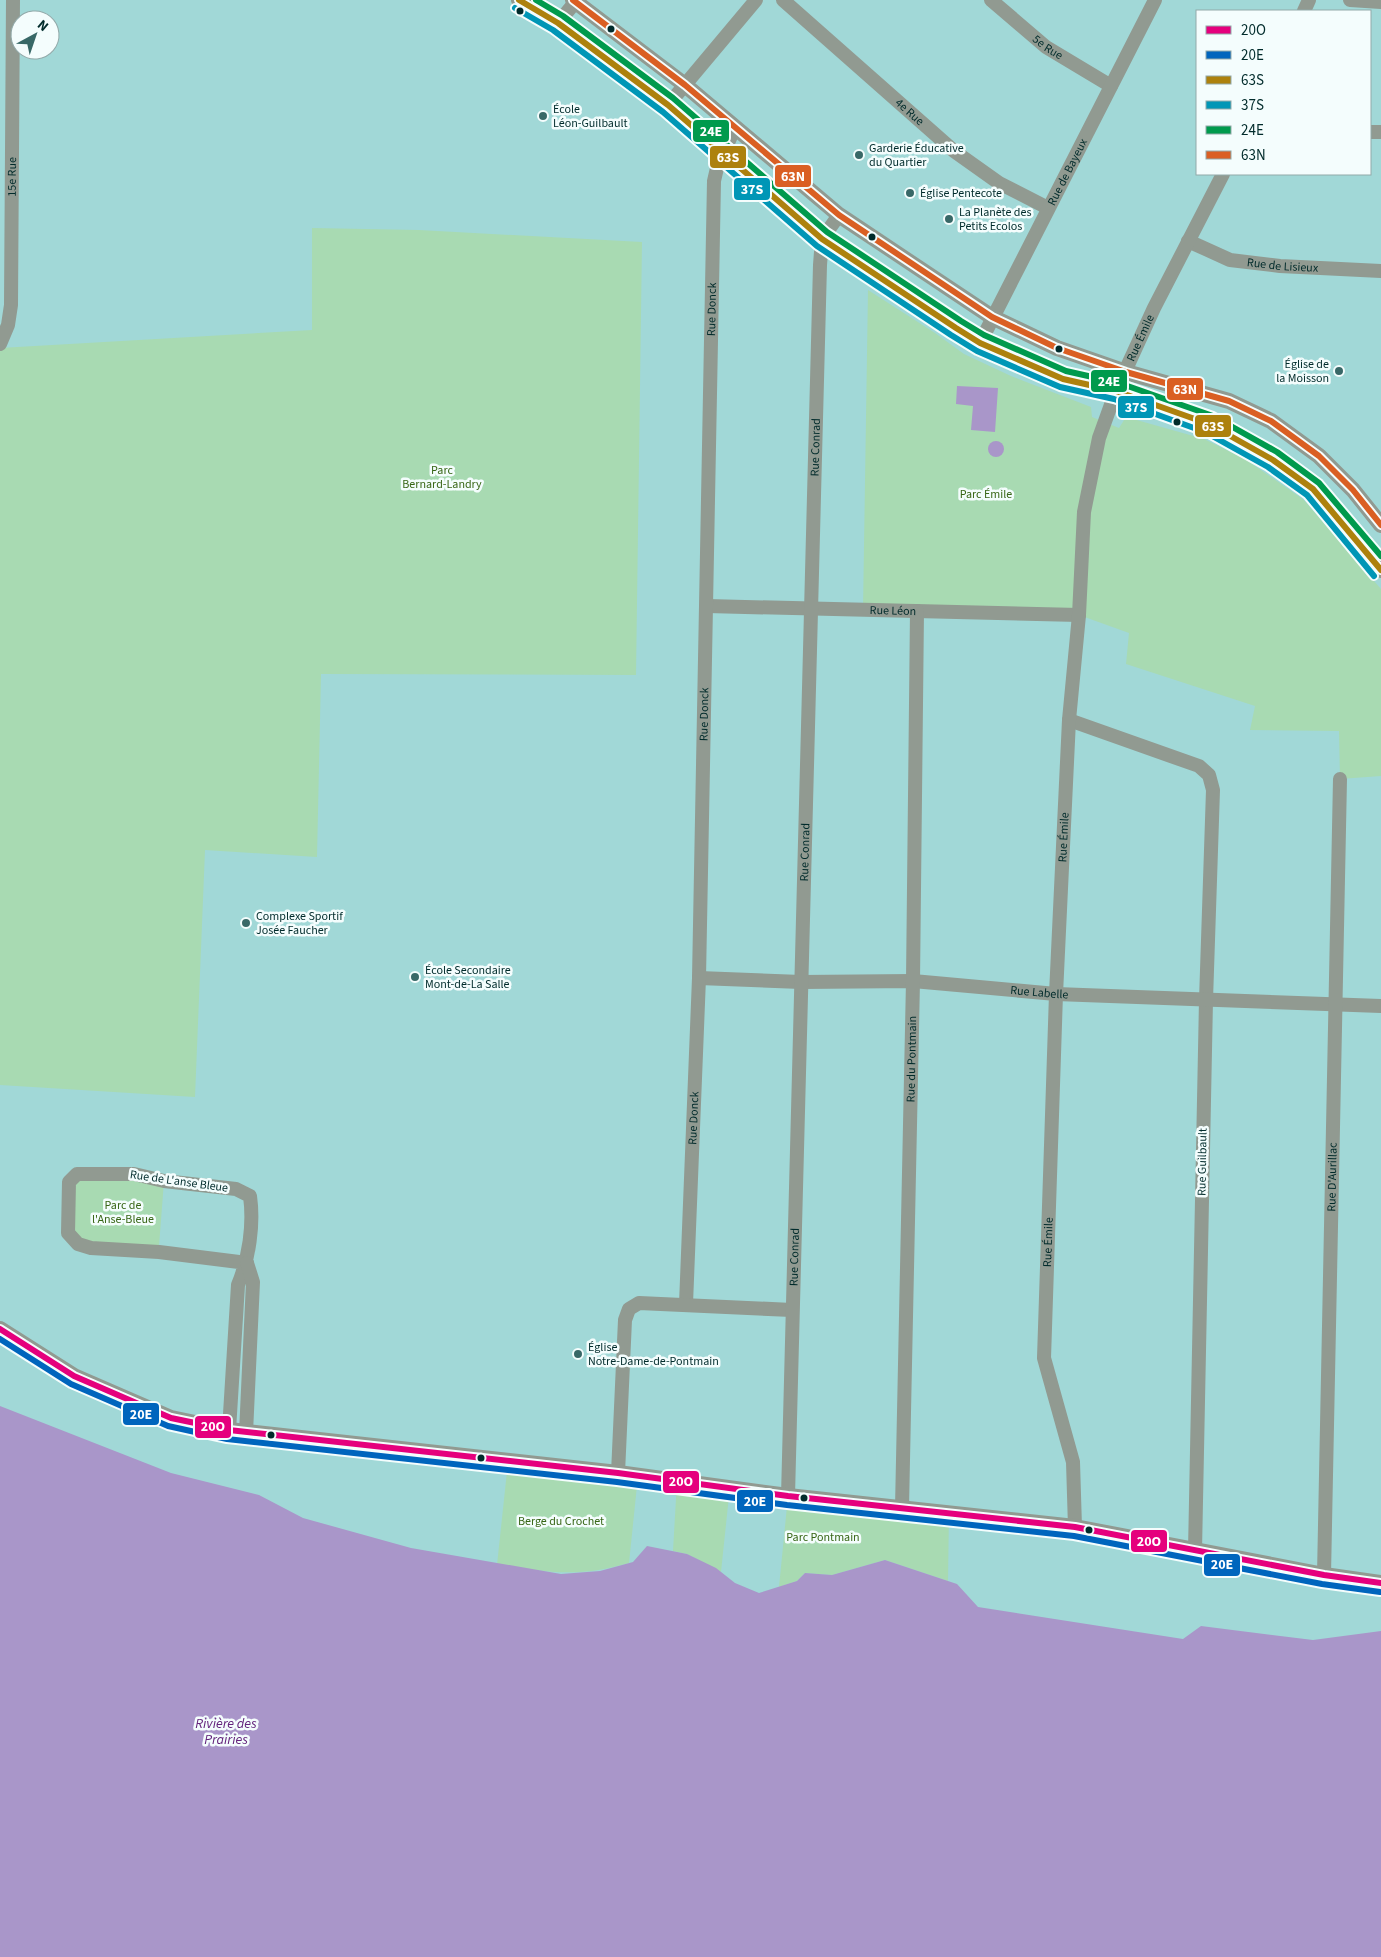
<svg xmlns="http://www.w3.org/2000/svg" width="1381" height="1957" font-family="'Source Sans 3',sans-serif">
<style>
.green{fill:#a8dab2}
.water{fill:#a996c9}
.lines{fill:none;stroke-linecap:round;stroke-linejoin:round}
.minor{stroke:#919a91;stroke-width:14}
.tertiary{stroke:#919a91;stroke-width:16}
.bus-1-casing{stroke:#f4fdfd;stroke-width:10}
.bus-2-casing{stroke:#f4fdfd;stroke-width:10}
.bus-3-casing{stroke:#f4fdfd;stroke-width:10}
.bus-4-casing{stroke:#f4fdfd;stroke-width:10}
.bus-5-casing{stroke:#f4fdfd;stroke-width:10}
.bus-6-casing{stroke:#f4fdfd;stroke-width:10}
.bus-1{stroke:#e5007d;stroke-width:6}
.bus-2{stroke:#0065bd;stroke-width:6}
.bus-3{stroke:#ad810d;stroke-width:6}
.bus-4{stroke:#0096b6;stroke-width:6}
.bus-5{stroke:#009a4d;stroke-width:6}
.bus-6{stroke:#da5f23;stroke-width:6}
.bus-dot{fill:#002b2b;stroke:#f4fdfd;stroke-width:2}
.poi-dot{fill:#386867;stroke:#f4fdfd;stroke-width:2}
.labels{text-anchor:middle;stroke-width:5;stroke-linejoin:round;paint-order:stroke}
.street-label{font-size:12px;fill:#002b2b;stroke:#f4fdfd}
.poi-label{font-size:12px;fill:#002b2b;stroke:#f4fdfd;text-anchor:start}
.park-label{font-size:12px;fill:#386616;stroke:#f4fdfd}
.water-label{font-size:14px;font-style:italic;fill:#63237b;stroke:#f4fdfd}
.line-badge{stroke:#f4fdfd;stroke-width:2}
.badge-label{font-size:14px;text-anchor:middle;font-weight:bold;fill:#fff}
</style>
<rect width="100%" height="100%" fill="#a1d8d7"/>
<g class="green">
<path d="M 312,228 L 419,230 L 642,242 L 636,675 L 321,674 L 317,857 L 205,850 L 195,1097 L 0,1085 L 0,348 L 312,330 Z"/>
<path d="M 868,290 L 935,333 L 964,354 L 1011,376 L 1091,407 L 1092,417 L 1119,428 L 1126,417 L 1204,439 L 1245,459 L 1304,500 L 1381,589 L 1381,776 L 1340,779 L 1339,731 L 1250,730 L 1255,706 L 1126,664 L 1129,633 L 1079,615 L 863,610 Z"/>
<path d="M 77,1174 L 164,1181 L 159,1246 L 91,1248 L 68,1233 Z"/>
<path d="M 508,1462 L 638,1476 L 629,1563 C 577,1578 550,1572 497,1565 Z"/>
<path d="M 677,1481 L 729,1496 L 721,1572 L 687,1554 L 673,1551 Z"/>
<path d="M 788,1496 L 949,1513 L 948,1581 L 885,1560 L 832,1575 L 805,1573 L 797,1581 L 779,1587 Z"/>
</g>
<g class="water">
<path d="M 957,386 L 998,388 L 995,432 L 971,430 L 973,406 L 956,404 Z"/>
<circle cx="996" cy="449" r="8"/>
<path d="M 0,1406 L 171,1473 L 259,1495 L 303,1518 L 411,1548 L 561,1574 L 600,1571 L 633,1562 L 647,1546 L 687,1554 L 716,1568 L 735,1583 L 759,1593 L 797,1581 L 805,1573 L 832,1575 L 885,1560 L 957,1584 L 978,1607 L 1183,1639 L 1201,1626 L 1313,1640 L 1381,1631 L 1381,1957 L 0,1957 Z"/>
</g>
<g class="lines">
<g class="minor">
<path id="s1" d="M 783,0 L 954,151 L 999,183 L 1048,208"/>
<path id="s2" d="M 991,0 L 1046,47 L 1111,86"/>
<path d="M 1350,0 L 1381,2"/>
<path d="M 1304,11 L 1309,0"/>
<path d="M 558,23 L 577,0"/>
<path d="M 668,105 L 756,0"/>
<path d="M 1370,132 L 1381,132"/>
<path id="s3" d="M 1188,241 L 1230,260 L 1280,266 L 1381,271"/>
<path id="s4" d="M 980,343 L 1155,0"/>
<path id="s5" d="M 0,344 L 8,325 L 11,305 L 13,0"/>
<path id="s6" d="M 707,606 L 1079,615"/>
<path d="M 1069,720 L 1199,766 L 1209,775 L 1213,790 L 1206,1000 L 1195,1551"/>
<path id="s7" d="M 699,978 L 801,982 L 913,981 L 1056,994 L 1381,1006"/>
<path id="s8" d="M 686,1304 L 699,978 L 714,181 L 717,168 L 735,127"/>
<path d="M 229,1430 L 238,1285 C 249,1258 254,1225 250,1196 L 236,1189 L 164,1181 L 134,1174 L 77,1174 L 69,1182 L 68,1233 L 78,1244 L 91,1248 L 159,1252 L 247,1263"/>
<path d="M 246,1433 L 253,1282 L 247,1263"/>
<path d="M 618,1473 L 625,1320 L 629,1309 L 639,1303 L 792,1310"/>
<path id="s9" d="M 788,1496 L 820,265 L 822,239 L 839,215"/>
<path id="s10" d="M 902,1508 L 913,981 L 917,611"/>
<path id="s11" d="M 1075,1527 L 1073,1462 L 1044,1358 L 1056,994 L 1069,720 L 1079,615 L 1084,512 L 1099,438 L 1116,391 L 1154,308 L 1223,174"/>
<path id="s12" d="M 1324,1575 L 1340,779"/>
</g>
<g class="tertiary">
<path d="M 519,0 L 558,23 L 668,105 L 822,239 L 956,328 L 980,343 L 1063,379 L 1116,391 L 1209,424 L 1273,460 L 1313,489 L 1381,570"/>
<path d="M 573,0 L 685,85 L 839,215 L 992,317 L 1057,348 L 1126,372 L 1229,401 L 1271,421 L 1319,456 L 1353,490 L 1381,525"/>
<path d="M 0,1329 L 74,1376 L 171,1418 L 229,1430 L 618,1473 L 788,1496 L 1075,1527 L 1324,1575 L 1381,1583"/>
</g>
<g class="bus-1-casing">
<path id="bus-1" d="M 0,1329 L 74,1376 L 171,1418 L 229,1430 L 618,1473 L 788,1496 L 1075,1527 L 1324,1575 L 1381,1583"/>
</g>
<g class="bus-2-casing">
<path id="bus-2" d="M 0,1339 L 71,1384 L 168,1426 L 227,1439 L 617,1482 L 787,1505 L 1074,1536 L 1322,1584 L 1380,1592"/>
</g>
<g class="bus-3-casing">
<path id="bus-3" d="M 519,0 L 558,23 L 668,105 L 822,239 L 956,328 L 980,343 L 1063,379 L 1116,391 L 1209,424 L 1273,460 L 1313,489 L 1381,570"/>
</g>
<g class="bus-4-casing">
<path id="bus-4" d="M 515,8 L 553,30 L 663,112 L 817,246 L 951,335 L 977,351 L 1060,387 L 1114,399 L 1205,432 L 1268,467 L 1307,495 L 1374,576"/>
</g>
<g class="bus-5-casing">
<path id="bus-5" d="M 536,0 L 563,16 L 673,98 L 827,232 L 961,321 L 984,335 L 1066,371 L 1119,383 L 1213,416 L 1277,452 L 1319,483 L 1381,556"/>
</g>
<g class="bus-6-casing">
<path id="bus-6" d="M 573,0 L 685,85 L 839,215 L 992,317 L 1057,348 L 1126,372 L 1229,401 L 1271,421 L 1319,456 L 1353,490 L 1381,525"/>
</g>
<use href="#bus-1" class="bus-1"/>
<use href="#bus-2" class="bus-2"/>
<use href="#bus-3" class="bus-3"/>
<use href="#bus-4" class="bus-4"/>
<use href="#bus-5" class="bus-5"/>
<use href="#bus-6" class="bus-6"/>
</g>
<g class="bus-dot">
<circle cx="520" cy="11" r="4.5"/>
<circle cx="611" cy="29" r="4.5"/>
<circle cx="872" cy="237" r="4.5"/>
<circle cx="1059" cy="349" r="4.5"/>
<circle cx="1177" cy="422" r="4.5"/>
<circle cx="271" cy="1435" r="4.5"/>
<circle cx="481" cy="1458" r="4.5"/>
<circle cx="804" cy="1498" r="4.5"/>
<circle cx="1089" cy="1530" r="4.5"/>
</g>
<g class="poi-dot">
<circle cx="543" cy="116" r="5"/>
<circle cx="859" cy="155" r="5"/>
<circle cx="910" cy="193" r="5"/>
<circle cx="949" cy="219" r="5"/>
<circle cx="1339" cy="371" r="5"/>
<circle cx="246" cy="923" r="5"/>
<circle cx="415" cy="977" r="5"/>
<circle cx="578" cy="1354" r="5"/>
</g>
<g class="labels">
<g class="street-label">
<text dy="4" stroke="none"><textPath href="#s2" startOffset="74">5e Rue</textPath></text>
<text dy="4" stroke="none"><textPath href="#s1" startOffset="169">4e Rue</textPath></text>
<text dy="4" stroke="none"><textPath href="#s4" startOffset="192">Rue de Bayeux</textPath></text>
<text dy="4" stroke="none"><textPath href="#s5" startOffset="169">15e Rue</textPath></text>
<text dy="4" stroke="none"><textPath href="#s3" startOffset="99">Rue de Lisieux</textPath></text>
<text dy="4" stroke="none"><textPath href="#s8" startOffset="995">Rue Donck</textPath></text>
<text dy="4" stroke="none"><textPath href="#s11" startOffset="1204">Rue Émile</textPath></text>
<text dy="4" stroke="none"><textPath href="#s9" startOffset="1049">Rue Conrad</textPath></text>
<text dy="4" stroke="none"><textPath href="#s6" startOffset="186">Rue Léon</textPath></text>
<text dy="4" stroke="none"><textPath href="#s8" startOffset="590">Rue Donck</textPath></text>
<text dy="4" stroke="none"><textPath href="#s11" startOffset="694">Rue Émile</textPath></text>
<text dy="4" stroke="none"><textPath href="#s9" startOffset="644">Rue Conrad</textPath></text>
<text dy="4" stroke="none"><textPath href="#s7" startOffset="341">Rue Labelle</textPath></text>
<text dy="4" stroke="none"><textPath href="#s10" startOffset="449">Rue du Pontmain</textPath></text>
<text dy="4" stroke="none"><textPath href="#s8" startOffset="186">Rue Donck</textPath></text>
<text transform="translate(1202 1162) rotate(-89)" y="4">Rue Guilbault</text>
<text dy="4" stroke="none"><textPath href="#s12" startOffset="398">Rue D'Aurillac</textPath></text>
<text transform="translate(179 1181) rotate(8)" y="4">Rue de L'anse Bleue</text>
<text dy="4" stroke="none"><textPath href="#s11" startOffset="289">Rue Émile</textPath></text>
<text dy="4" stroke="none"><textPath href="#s9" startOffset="239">Rue Conrad</textPath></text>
</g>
<g class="poi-label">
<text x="553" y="113">École<tspan x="553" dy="14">Léon-Guilbault</tspan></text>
<text x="869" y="152">Garderie Éducative<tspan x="869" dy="14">du Quartier</tspan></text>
<text x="920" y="197">Église Pentecote</text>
<text x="959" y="216">La Planète des<tspan x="959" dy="14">Petits Ecolos</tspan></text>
<text x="1329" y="368" text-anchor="end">Église de<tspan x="1329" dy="14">la Moisson</tspan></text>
<text x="256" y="920">Complexe Sportif<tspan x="256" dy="14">Josée Faucher</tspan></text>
<text x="425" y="974">École Secondaire<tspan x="425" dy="14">Mont-de-La Salle</tspan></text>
<text x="588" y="1351">Église<tspan x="588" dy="14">Notre-Dame-de-Pontmain</tspan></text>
</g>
<g class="park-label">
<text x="442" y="474">Parc<tspan x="442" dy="14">Bernard-Landry</tspan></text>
<text x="986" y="498">Parc Émile</text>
<text x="123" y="1209">Parc de<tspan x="123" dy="14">l'Anse-Bleue</tspan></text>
<text x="561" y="1525">Berge du Crochet</text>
<text x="823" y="1541">Parc Pontmain</text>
</g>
<g class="water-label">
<text x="226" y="1728">Rivière des<tspan x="226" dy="16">Prairies</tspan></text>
</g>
</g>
<g class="line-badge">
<rect x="692" y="119" width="38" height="24" rx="5" fill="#009a4d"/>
<rect x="709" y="145" width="38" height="24" rx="5" fill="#ad810d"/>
<rect x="774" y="164" width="38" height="24" rx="5" fill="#da5f23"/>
<rect x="733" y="177" width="38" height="24" rx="5" fill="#0096b6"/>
<rect x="1090" y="369" width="38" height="24" rx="5" fill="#009a4d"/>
<rect x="1166" y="377" width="38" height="24" rx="5" fill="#da5f23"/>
<rect x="1117" y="395" width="38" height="24" rx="5" fill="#0096b6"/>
<rect x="1194" y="414" width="38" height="24" rx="5" fill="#ad810d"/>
<rect x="122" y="1402" width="38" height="24" rx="5" fill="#0065bd"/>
<rect x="194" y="1415" width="38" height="24" rx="5" fill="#e5007d"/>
<rect x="662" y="1470" width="38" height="24" rx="5" fill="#e5007d"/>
<rect x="736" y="1489" width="38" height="24" rx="5" fill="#0065bd"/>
<rect x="1130" y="1529" width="38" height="24" rx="5" fill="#e5007d"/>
<rect x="1203" y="1553" width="38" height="24" rx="5" fill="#0065bd"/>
</g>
<g class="badge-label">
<text x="711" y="136">24E</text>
<text x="728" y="162">63S</text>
<text x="793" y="181">63N</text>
<text x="752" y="194">37S</text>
<text x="1109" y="386">24E</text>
<text x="1185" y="394">63N</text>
<text x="1136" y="412">37S</text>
<text x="1213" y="431">63S</text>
<text x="141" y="1419">20E</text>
<text x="213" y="1431">20O</text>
<text x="681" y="1486">20O</text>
<text x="755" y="1506">20E</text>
<text x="1149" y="1546">20O</text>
<text x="1222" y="1569">20E</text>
</g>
<rect x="1196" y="10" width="175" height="165" fill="#f4fdfd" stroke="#92a9a9"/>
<rect x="1206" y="26" width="25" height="8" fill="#e5007d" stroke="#92a9a9"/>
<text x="1241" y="35" font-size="15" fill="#002b2b">20O</text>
<rect x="1206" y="51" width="25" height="8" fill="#0065bd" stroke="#92a9a9"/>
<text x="1241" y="60" font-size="15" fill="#002b2b">20E</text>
<rect x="1206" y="76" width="25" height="8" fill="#ad810d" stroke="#92a9a9"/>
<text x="1241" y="85" font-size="15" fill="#002b2b">63S</text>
<rect x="1206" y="101" width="25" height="8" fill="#0096b6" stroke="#92a9a9"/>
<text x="1241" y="110" font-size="15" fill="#002b2b">37S</text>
<rect x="1206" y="126" width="25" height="8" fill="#009a4d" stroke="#92a9a9"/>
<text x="1241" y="135" font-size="15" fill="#002b2b">24E</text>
<rect x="1206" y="151" width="25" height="8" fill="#da5f23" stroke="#92a9a9"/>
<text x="1241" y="160" font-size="15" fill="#002b2b">63N</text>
<g transform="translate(35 35) rotate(40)"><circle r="24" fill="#f4fdfd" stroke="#92a9a9"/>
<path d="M0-4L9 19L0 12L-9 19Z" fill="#386867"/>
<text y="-8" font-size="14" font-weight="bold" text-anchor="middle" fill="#002b2b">N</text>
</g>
</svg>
